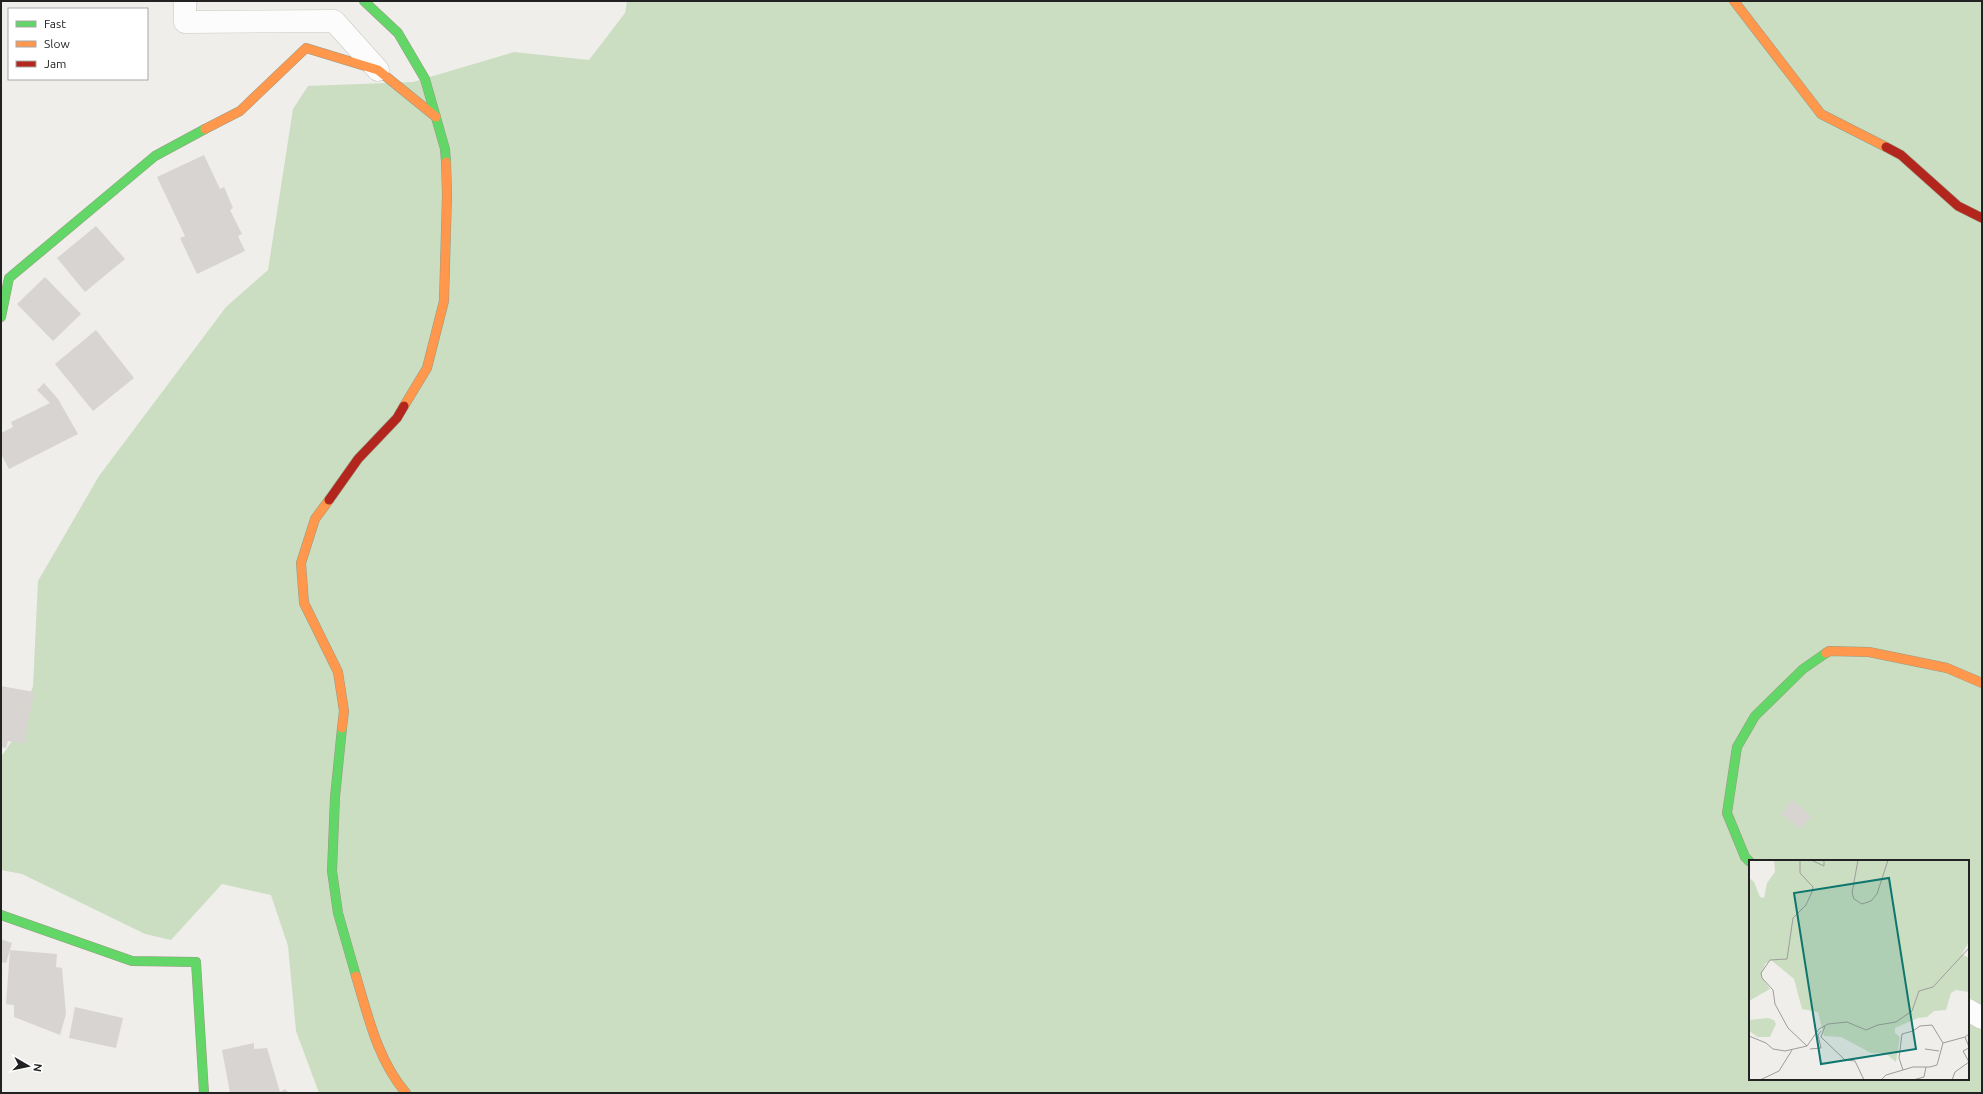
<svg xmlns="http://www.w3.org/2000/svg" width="1983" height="1094" font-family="Ubuntu,sans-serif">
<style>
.forest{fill:#cbdec1;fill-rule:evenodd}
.building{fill:#d7d4d2}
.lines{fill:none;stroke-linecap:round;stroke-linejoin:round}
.street-casing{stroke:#c9c8c7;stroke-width:23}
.fast-casing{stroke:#999a82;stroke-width:10}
.slow-casing{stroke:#999a82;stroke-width:10}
.jam-casing{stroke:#999a82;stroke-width:10}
.street{stroke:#fdfcfc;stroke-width:22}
.fast{stroke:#63d668;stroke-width:9}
.slow{stroke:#ff974d;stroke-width:9}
.jam{stroke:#b3261e;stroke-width:9}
.inset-road{fill:none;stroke:#9e9c9b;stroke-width:1}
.view{fill:#0f766e;fill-opacity:0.15;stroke:#0f766e;stroke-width:2}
.inset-edge{fill:none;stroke:#222;stroke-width:2}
</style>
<rect width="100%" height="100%" fill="#f0eeeb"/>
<path class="forest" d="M 627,1 L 1982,1 L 1982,1093 L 319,1093 L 296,1031 L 288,946 L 271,895 L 222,884 L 171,940 L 145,934 L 22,874 L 1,870 L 1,757 L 16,735 L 33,686 L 38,581 L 99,476 L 226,307 L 268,270 L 293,109 L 308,86 L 413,82 L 514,52 L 589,60 L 625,13 ZM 1750,861 L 1968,861 L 1968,1079 L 1750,1079 Z"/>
<g class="building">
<path d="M 204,155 L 220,189 L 224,187 L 233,208 L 230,210 L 242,234 L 238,236 L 245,251 L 197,274 L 180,238 L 185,236 L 157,177 Z"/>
<path d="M 96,226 L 125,259 L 85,292 L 57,258 Z"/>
<path d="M 45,277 L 81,314 L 53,341 L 17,304 Z"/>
<path d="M 96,330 L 134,378 L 93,411 L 55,364 Z"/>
<path d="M 44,383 L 58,399 L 78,434 L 9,469 L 1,454 L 1,433 L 13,427 L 11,422 L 50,403 L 37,390 Z"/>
<path d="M 1,686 L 34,692 L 24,744 L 8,741 L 6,748 L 1,747 Z"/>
<path d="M 1792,800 L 1811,816 L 1801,829 L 1781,814 Z"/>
<path d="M 1,939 L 12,943 L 6,963 L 1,962 Z"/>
<path d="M 10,950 L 57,954 L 56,967 L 62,968 L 66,1014 L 60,1035 L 14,1017 L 14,1005 L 6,1004 Z"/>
<path d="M 75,1007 L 123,1018 L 116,1048 L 69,1038 Z"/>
<path d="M 254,1043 L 254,1049 L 267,1048 L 280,1092 L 285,1089 L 289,1093 L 230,1093 L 222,1050 Z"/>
</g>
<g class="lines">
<g class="street-casing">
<g id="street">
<path d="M 185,1 L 185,22 L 334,21 L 378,70"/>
<path d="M 1968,1010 L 1982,1018"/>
</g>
</g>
<g class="fast-casing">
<g id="fast">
<path d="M 364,1 L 398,33 L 425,79 L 445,149 L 446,162"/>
<path d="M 1,317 L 9,278 L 155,156 L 205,129"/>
<path d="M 342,728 L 335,797 L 332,871 L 338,913 L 356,976"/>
<path d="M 1750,862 L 1745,857 L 1727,813 L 1737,747 L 1755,716 L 1803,669 L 1826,653"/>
<path d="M 1,915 L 132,961 L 196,962 L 204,1093"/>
</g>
</g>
<g class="slow-casing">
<g id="slow">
<path d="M 1734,1 L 1821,114 L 1886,147"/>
<path d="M 205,129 L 240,111 L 306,48 L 378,70 L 436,117"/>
<path d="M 404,406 L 427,368 L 444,301 L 447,194 L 446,162"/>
<path d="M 329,500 L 315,519 L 301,563 L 304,603 L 338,672 L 344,711 L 342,728"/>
<path d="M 1826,653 L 1829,651 L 1869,652 L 1947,668 L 1982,683"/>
<path d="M 356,976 C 368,1016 378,1061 406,1093"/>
</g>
</g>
<g class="jam-casing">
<g id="jam">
<path d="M 1886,147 L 1901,155 L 1958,206 L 1982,218"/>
<path d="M 329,500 L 358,459 L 397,418 L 404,406"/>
</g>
</g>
<use href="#street" class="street"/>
<use href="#fast" class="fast"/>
<use href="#slow" class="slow"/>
<use href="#jam" class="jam"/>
</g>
<g transform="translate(1749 860)">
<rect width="220" height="220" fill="#f0eeeb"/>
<path d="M 25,0 L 220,0 L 220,82 L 213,94 L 220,98 L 220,132 L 207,130 L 202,133 L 197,150 L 185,151 L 178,157 L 169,158 L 146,168 L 146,173 L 151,177 L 147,202 L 136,193 L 122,193 L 92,177 L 75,176 L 69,152 L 53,149 L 45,119 L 22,100 L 16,104 L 12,116 L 21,129 L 0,141 L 0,22 L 2,19 L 5,22 L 11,37 L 15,38 L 18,23 L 26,12 ZM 19,158 L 25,160 L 27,164 L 21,177 L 9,177 L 0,171 L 0,160 Z" fill="#cbdec1"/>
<path class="inset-road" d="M 51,0 L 51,13 L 64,27 L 63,32 L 57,45 L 44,58 L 38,99 L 21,100 L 12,113 L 13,118 L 24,130 L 26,144 L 39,168 L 58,186M 62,0 L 75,6 L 75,0M 109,0 L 103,33 L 105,39 L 113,44 L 122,41 L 128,34 L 139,0M 76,166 L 72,177 L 96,200 L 106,201 L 115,220M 220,174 L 216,177 L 220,187M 0,176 L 17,183 L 24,189 L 36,191 L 58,186 L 70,169 L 79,164 L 98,162 L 117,170 L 129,165 L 147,162 L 163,151 L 170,131 L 184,127 L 220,88M 220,188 L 214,191 L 220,202M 61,189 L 72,188 L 69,175 L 72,171M 176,189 L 190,191M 154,210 L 150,198 L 153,174 L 164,171 L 171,166 L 183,165 L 194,183M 11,220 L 30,211 L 43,190M 132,220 L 137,215 L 164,207 L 181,207 L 188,205 L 194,183 L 216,177M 164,220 L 175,217 L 177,207M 203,220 L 206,212 L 220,202"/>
<path class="view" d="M 140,18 L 167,189 L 72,204 L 45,33 Z"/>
<rect width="220" height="220" class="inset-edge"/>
</g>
<rect width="1983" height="1094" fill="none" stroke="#222222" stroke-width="4"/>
<rect x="8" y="8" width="140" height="72" fill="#ffffff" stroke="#a7a7a7"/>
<rect x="16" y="21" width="20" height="6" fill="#63d668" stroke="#a7a7a7"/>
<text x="44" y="28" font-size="12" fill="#222222">Fast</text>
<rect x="16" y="41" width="20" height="6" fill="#ff974d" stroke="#a7a7a7"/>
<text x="44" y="48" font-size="12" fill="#222222">Slow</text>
<rect x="16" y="61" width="20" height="6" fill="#b3261e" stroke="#a7a7a7"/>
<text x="44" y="68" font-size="12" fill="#222222">Jam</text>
<g transform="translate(28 1066) rotate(99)" stroke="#ffffff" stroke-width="3" paint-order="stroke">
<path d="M0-3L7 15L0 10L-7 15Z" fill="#222222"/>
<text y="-6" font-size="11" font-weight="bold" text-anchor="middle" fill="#222222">N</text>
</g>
</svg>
